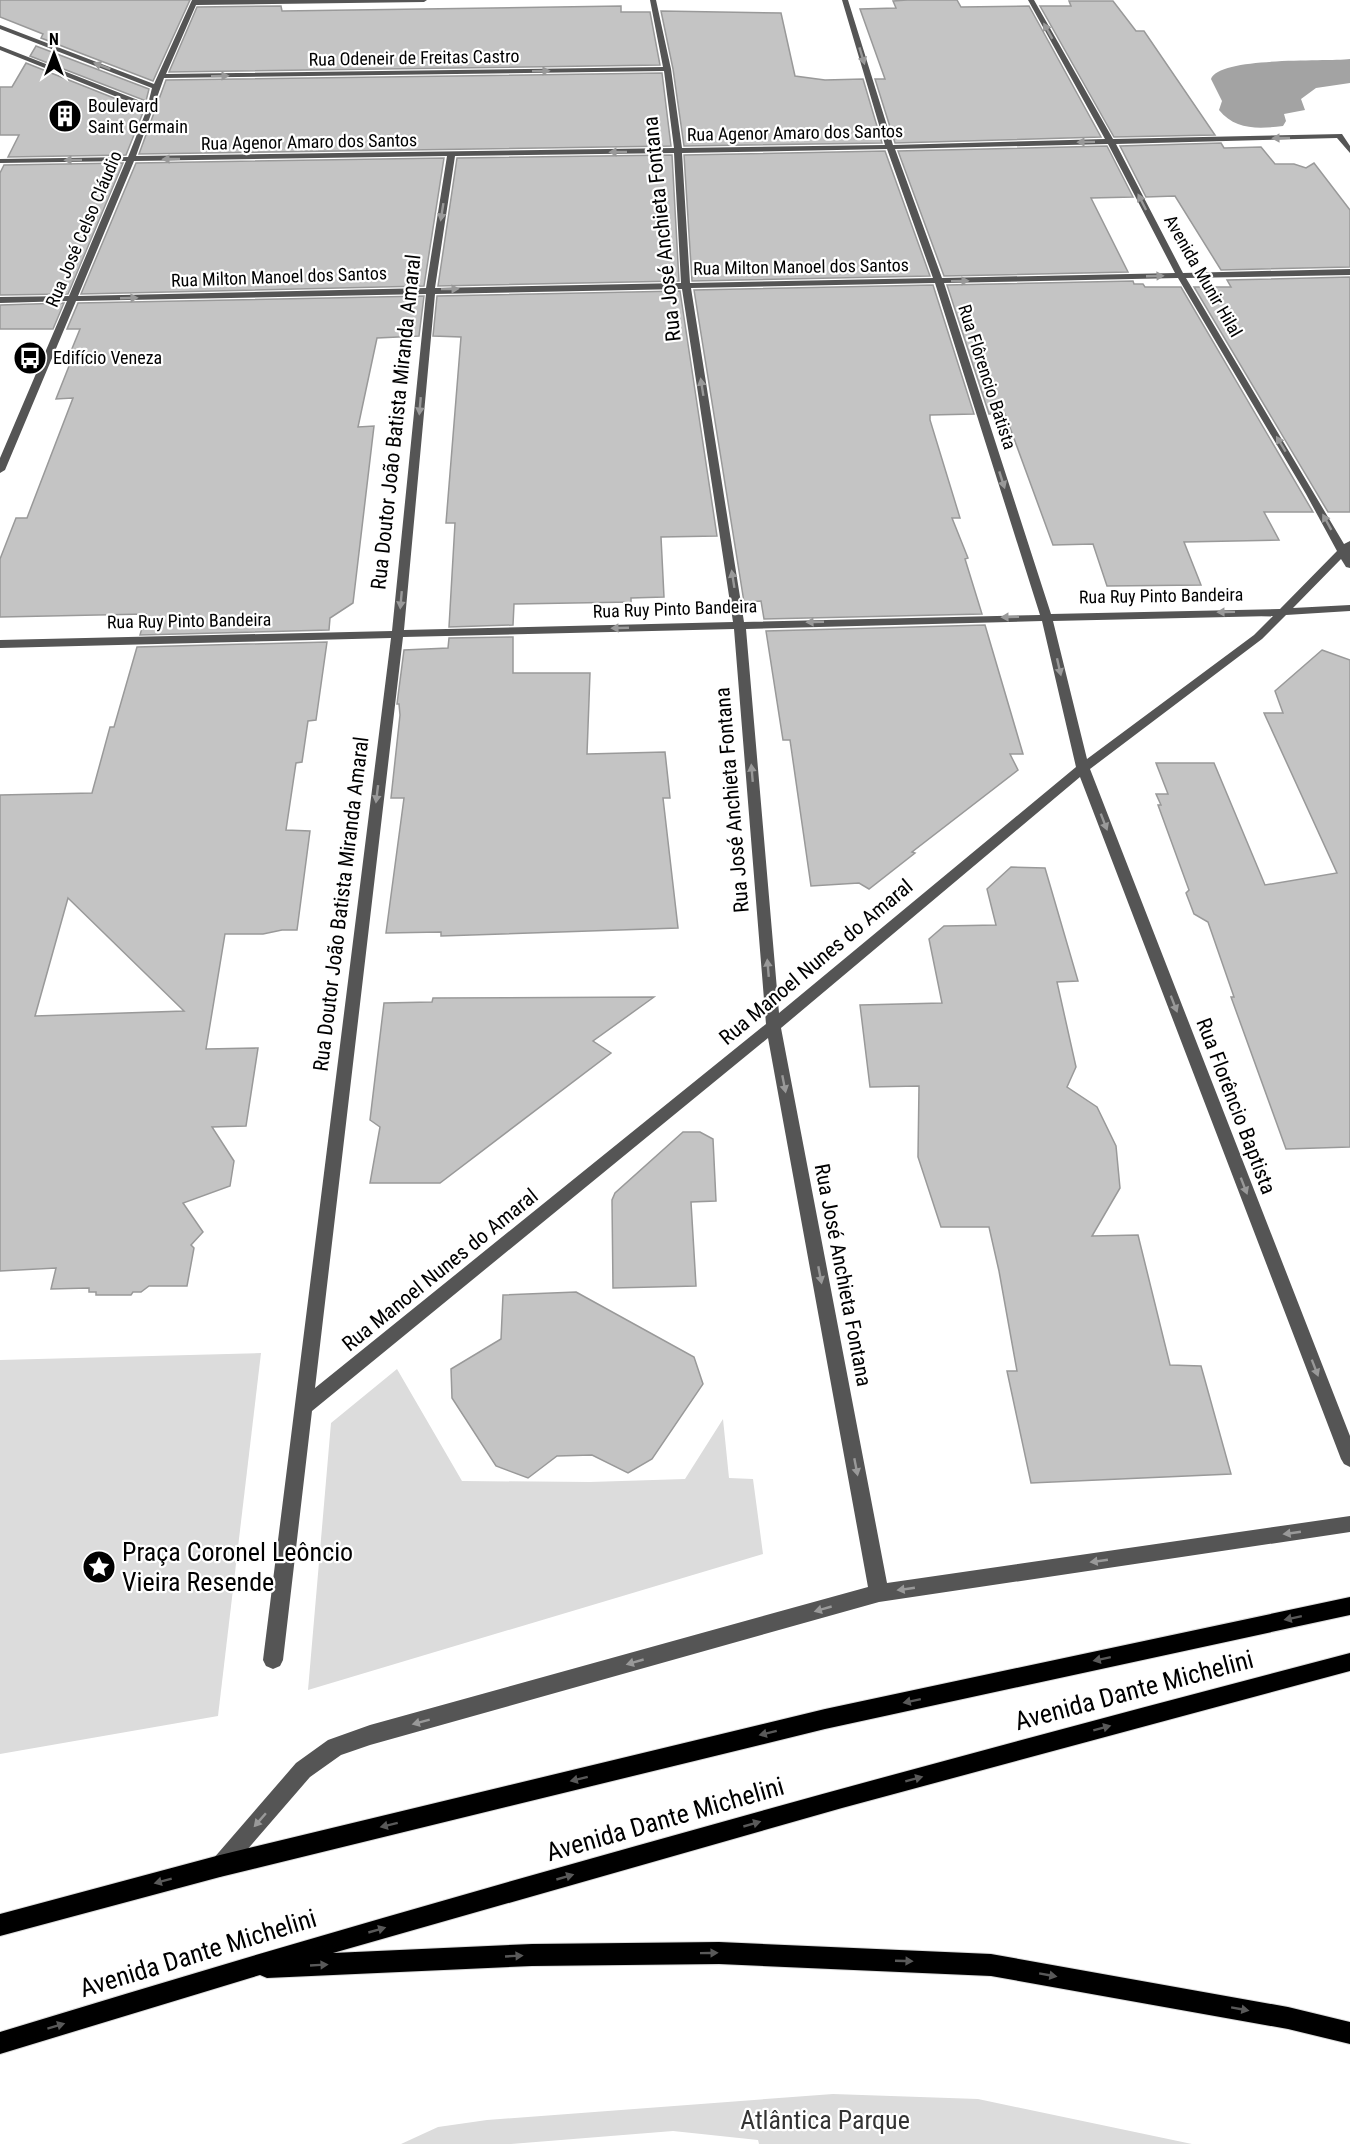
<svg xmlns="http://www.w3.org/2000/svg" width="1350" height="2144" font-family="'Roboto Condensed',sans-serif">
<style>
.green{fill:#dcdcdc}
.water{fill:#a3a3a3}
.building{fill:#c4c4c4;stroke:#999;stroke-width:1.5;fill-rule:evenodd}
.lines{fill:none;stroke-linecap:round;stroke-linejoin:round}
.major-casing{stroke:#dbdbdb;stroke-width:2}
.minor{fill:#555;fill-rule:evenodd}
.major{fill:#000;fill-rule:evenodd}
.oneway{fill:#999}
.oneway2{fill:#595959}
.labels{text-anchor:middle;stroke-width:4.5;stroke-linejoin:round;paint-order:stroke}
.far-street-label{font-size:18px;fill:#000;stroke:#fff}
.far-poi-label{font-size:18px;fill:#000;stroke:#fff;text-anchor:start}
.street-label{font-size:21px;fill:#000;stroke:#fff}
.near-poi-label{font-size:26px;fill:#000;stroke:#fff;text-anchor:start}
.near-street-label{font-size:26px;fill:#000;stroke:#fff}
.near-park-label{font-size:26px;fill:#333;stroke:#fff}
</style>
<rect width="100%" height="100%" fill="#fff"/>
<g class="green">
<path d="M 261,1353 L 218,1716 L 0,1754 L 0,1360 Z"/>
<path d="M 397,1369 L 462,1481 L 590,1482 L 685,1479 L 723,1419 L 729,1478 L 753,1479 L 763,1554 L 308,1690 L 331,1423 Z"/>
<path d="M 833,2094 L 978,2099 L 1192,2144 L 759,2144 L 758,2140 L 673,2131 L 511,2144 L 401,2144 L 438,2127 L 487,2120 Z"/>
</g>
<path class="water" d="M 1350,59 L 1350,83 L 1316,88 L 1301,99 L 1305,110 L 1284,114 L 1286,121 L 1283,126 C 1258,129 1235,130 1219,110 L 1222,101 L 1211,79 C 1219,56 1326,62 1350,59 Z"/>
<g class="building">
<path d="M 0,0 L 190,0 L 153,81 L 41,38 L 43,34 L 0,17 Z"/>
<path d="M 907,0 L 957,0 L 961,7 L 1029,6 L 1101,137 L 895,143 L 875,79 L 885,79 L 860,9 L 896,8 L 893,1 Z"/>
<path d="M 1069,1 L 1113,1 L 1136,31 L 1144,31 L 1215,135 L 1114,137 L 1040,6 L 1071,6 Z"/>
<path d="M 281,6 L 282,11 L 621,6 L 621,12 L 650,12 L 660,65 L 169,72 L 197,7 Z"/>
<path d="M 661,11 L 781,13 L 795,76 L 825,80 L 863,79 L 882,143 L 684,146 L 673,69 Z"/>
<path d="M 36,46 L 149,89 L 146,101 L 30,56 Z"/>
<path d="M 26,63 L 144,110 L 126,155 L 8,157 L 19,135 L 0,135 L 0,87 L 12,87 Z"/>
<path d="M 662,73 L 671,146 L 139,154 L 166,80 Z"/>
<path d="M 1221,143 L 1224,148 L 1261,147 L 1275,164 L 1294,164 L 1306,168 L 1314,163 L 1350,210 L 1350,267 L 1221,270 L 1175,196 L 1146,197 L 1120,146 Z"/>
<path d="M 1107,146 L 1133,197 L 1091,198 L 1128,272 L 944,276 L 898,151 Z"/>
<path d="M 885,151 L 930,276 L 692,281 L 684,155 Z"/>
<path d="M 672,155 L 679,281 L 438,286 L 457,158 Z"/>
<path d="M 444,158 L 424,286 L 81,294 L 136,163 Z"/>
<path d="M 123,163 L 68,294 L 0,295 L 0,173 L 4,165 Z"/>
<path d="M 1350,277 L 1350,512 L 1328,512 L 1194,287 L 1231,287 L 1227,280 Z"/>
<path d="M 1133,281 L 1134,284 L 1143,284 L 1145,287 L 1181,287 L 1313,512 L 1264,512 L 1279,540 L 1184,542 L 1201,585 L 1107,586 L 1093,544 L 1053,545 L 1005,414 L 989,414 L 947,285 Z"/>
<path d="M 933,285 L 974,414 L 930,415 L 930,420 L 960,518 L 952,518 L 968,558 L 965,559 L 982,614 L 764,619 L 761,601 L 744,602 L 694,290 Z"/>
<path d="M 680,291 L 717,536 L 661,537 L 664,597 L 631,598 L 631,602 L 514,604 L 513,625 L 449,627 L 455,523 L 446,523 L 461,337 L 433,336 L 437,296 Z"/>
<path d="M 424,296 L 419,336 L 377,338 L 358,427 L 374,426 L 353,603 L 330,618 L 329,630 L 140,635 L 146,614 L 0,617 L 0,559 L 16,518 L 27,518 L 73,398 L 56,399 L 73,356 L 69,356 L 80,329 L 67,329 L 78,303 Z"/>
<path d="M 64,303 L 53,329 L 0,329 L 0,305 Z"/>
<path d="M 985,625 L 1023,754 L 1010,754 L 1018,770 L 912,852 L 915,853 L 869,889 L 859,883 L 811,886 L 790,740 L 783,740 L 766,631 Z"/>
<path d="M 513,637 L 513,673 L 590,673 L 587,754 L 665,752 L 670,798 L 663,798 L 678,928 L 441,936 L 441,932 L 386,933 L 404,798 L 391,798 L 400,715 L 399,704 L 397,704 L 404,650 L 448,648 L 449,638 Z"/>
<path d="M 327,642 L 316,720 L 308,721 L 302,762 L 296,763 L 286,830 L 310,831 L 297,930 L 282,930 L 263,934 L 225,934 L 206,1049 L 258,1048 L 246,1126 L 212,1127 L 234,1161 L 230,1186 L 183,1203 L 203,1232 L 191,1245 L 194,1248 L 187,1286 L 149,1286 L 141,1292 L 133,1292 L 131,1295 L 96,1295 L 96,1292 L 89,1292 L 89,1288 L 51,1289 L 56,1268 L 0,1271 L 0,795 L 92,793 L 110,727 L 114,727 L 137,647 ZM 68,898 L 184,1011 L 35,1016 Z"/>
<path d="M 1322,650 L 1350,660 L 1350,1147 L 1286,1149 L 1231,997 L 1234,997 L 1208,922 L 1194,914 L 1186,893 L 1189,890 L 1158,805 L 1161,805 L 1156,794 L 1168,794 L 1156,763 L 1214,763 L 1265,885 L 1337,873 L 1264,713 L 1283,713 L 1275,691 Z"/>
<path d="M 1011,867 L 1045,868 L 1078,981 L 1057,982 L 1076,1067 L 1067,1087 L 1097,1107 L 1116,1146 L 1120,1188 L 1092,1236 L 1138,1235 L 1170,1365 L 1201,1366 L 1231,1474 L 1031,1483 L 1007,1371 L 1017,1371 L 999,1271 L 989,1227 L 941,1227 L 918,1157 L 919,1086 L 870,1087 L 860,1005 L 942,1003 L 929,939 L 944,926 L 996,925 L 987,889 Z"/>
<path d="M 654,997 L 593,1041 L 611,1053 L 440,1183 L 370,1183 L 380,1127 L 370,1120 L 384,1003 L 432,1002 L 433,998 Z"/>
<path d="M 683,1132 L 700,1132 L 713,1139 L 716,1201 L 691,1202 L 696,1286 L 613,1288 L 612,1200 L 615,1193 Z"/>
<path d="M 576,1292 L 694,1357 L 703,1384 L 652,1459 L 628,1473 L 592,1455 L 557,1456 L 528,1478 L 496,1466 L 452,1398 L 451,1369 L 501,1339 L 503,1295 Z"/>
</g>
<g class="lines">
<g class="major-casing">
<g id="major">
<path d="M 1350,1597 L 1350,1615 L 825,1729 L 220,1877 L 0,1936 L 0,1914 L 220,1855 L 825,1709 Z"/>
<path d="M 1350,1653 L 1350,1671 L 842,1808 L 333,1953 L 532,1944 L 719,1942 L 991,1954 L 1288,2007 L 1350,2022 L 1350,2044 L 1288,2029 L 991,1976 L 719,1964 L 532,1966 L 267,1978 L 260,1975 L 0,2054 L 0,2032 C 447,1895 898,1771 1350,1653 Z"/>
</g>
</g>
<path class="minor" d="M 192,0 L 427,0 L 424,2 L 196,5 L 166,74 L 663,67 L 650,0 L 656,0 L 671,69 L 682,148 L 885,145 L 842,0 L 848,0 L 893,145 L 1105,139 L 1028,0 L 1034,0 L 1113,139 L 1342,134 L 1350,146 L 1350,153 L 1337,138 L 1116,144 L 1183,273 L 1350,269 L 1350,275 L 1186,278 L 1344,544 L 1350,541 L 1350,568 L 1346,567 L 1341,559 L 1293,608 L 1350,605 L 1350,611 L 1286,615 L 1262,639 L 1090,769 L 1350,1436 L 1350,1467 L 1344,1464 L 1341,1459 L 1080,777 L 781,1028 L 887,1583 L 1350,1516 L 1350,1532 L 879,1602 L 370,1745 L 341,1755 L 310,1777 L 227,1873 L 220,1877 L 213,1873 L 209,1866 L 213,1859 L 296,1763 L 328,1740 L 370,1725 L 868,1587 L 768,1038 L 312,1411 L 283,1660 L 280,1666 L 273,1669 L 266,1666 L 263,1660 L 391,638 L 0,648 L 0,640 L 392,631 L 426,294 L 76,301 L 5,470 L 0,473 L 0,458 L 67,301 L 0,303 L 0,297 L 69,296 L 126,161 L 0,163 L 0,159 L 128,157 L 147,109 L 0,50 L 0,46 L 148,104 L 152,88 L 0,29 L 0,25 L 154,84 ZM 664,71 L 674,148 L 136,156 L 164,78 ZM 1108,144 L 1175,273 L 942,278 L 895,149 ZM 887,149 L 933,278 L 690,283 L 682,153 ZM 674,153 L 681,283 L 435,288 L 455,156 ZM 447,156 L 426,288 L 78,296 L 134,161 ZM 1178,278 L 1306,494 L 1337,551 L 1280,609 L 1051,614 L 944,283 ZM 935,283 L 1040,615 L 744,622 L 691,288 ZM 682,289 L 733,622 L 404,630 L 435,294 ZM 1273,616 L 1254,635 L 1087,759 L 1053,621 ZM 1042,621 L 1076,767 L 779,1013 L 746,629 ZM 734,629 L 766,1024 L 315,1388 L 403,637 Z"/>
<use href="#major" class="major"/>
</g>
<defs><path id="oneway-solid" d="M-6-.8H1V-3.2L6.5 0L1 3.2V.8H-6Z" transform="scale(1.5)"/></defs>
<g class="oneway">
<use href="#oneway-solid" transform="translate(1048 31) rotate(-119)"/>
<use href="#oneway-solid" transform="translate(862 56) rotate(73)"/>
<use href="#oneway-solid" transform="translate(102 66) rotate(-159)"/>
<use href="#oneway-solid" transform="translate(541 71) rotate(-1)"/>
<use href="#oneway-solid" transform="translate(220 76) rotate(-1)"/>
<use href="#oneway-solid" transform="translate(1281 138) rotate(179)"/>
<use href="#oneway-solid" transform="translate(1086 142) rotate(179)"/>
<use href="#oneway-solid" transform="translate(618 152) rotate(179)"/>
<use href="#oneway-solid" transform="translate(171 159) rotate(179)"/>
<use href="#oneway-solid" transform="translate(73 160) rotate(179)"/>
<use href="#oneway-solid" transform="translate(1142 202) rotate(-117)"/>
<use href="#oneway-solid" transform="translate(442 212) rotate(99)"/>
<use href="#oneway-solid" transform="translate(1155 276) rotate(-2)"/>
<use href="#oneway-solid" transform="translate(960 281) rotate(-1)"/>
<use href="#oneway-solid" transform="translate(450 289) rotate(-1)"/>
<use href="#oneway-solid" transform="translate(129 298) rotate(-2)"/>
<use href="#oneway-solid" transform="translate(702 387) rotate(-99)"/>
<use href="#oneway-solid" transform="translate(420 406) rotate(95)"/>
<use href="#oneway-solid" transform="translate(1281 444) rotate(-121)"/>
<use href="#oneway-solid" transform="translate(1002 480) rotate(72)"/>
<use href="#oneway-solid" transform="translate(1327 522) rotate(-119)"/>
<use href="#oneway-solid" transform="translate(733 579) rotate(-99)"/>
<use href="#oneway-solid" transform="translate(401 600) rotate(95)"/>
<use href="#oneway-solid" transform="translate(1226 612) rotate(179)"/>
<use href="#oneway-solid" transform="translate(1010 617) rotate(179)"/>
<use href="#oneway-solid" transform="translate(815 622) rotate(178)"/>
<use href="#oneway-solid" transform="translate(620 628) rotate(178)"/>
<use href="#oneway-solid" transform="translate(1059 667) rotate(77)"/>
<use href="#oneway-solid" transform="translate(752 773) rotate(-95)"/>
<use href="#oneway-solid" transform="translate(377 794) rotate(97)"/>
<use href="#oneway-solid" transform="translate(1104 822) rotate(69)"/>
<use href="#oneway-solid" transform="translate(768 968) rotate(-95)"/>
<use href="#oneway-solid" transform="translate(1174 1004) rotate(69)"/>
<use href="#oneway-solid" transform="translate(784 1084) rotate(79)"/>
<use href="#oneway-solid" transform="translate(1244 1186) rotate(69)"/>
<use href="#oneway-solid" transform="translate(820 1275) rotate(79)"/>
<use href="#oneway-solid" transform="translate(1315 1368) rotate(69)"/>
<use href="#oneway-solid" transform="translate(856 1467) rotate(79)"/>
<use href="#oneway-solid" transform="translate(1292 1533) rotate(172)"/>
<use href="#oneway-solid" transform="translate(1099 1561) rotate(172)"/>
<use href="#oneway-solid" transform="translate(906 1589) rotate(172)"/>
<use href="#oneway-solid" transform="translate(823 1609) rotate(164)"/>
<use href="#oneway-solid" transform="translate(635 1662) rotate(164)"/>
<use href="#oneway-solid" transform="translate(421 1722) rotate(165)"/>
<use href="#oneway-solid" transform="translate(260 1820) rotate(131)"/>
</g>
<g class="oneway2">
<use href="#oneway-solid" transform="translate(1293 1618) rotate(168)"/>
<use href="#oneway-solid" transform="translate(1102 1659) rotate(168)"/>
<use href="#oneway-solid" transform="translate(912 1701) rotate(168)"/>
<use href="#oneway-solid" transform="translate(1102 1728) rotate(-15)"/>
<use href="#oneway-solid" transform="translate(768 1733) rotate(166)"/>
<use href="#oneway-solid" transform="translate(579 1779) rotate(166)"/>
<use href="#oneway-solid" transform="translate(914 1779) rotate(-15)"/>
<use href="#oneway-solid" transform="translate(752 1824) rotate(-16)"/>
<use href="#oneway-solid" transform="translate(389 1825) rotate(166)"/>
<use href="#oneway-solid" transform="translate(565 1877) rotate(-16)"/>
<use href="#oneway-solid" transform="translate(163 1881) rotate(165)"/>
<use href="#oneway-solid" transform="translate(377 1930) rotate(-16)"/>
<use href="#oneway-solid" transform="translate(709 1953) rotate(-1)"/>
<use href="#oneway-solid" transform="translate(514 1956) rotate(-3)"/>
<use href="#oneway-solid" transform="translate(904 1961) rotate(2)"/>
<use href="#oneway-solid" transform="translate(319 1965) rotate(-3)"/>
<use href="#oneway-solid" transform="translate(1048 1975) rotate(10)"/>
<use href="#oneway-solid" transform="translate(1240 2009) rotate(10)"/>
<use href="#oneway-solid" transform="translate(56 2026) rotate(-17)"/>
</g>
<defs>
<g id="building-disc" transform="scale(1.725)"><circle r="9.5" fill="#000" stroke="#fff"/><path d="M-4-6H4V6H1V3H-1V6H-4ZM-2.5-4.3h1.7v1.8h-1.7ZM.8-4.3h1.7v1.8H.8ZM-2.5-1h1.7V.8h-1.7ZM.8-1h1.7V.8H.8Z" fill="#fff"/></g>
<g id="bus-disc" transform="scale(1.725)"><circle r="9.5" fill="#000" stroke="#fff"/><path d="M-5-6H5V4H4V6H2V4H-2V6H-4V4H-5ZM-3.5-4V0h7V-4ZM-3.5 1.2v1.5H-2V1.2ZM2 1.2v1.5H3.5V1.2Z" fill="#fff"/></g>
<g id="sight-disc" transform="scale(1.725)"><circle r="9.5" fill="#000" stroke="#fff"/><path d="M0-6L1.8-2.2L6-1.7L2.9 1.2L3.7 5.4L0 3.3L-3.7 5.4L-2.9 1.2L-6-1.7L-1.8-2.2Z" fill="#fff"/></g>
</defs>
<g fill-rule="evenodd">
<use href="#building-disc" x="65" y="116"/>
<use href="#bus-disc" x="30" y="358"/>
<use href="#sight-disc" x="99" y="1567"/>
</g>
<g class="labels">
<g class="far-street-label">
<text transform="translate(414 58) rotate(-1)" y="6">Rua Odeneir de Freitas Castro</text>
<text transform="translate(795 133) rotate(-1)" y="6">Rua Agenor Amaro dos Santos</text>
<text transform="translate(309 142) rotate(-1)" y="6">Rua Agenor Amaro dos Santos</text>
<text transform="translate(84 229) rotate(-67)" y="6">Rua José Celso Cláudio</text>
<text transform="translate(801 267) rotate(-1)" y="6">Rua Milton Manoel dos Santos</text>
<text transform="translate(1203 276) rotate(60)" y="6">Avenida Munir Hilal</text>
<text transform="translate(279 277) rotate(-2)" y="6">Rua Milton Manoel dos Santos</text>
<text transform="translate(987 377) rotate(72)" y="6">Rua Flôrencio Batista</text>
<text transform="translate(1161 596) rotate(-1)" y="6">Rua Ruy Pinto Bandeira</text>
<text transform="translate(675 609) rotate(-2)" y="6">Rua Ruy Pinto Bandeira</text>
<text transform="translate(189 621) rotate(-1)" y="6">Rua Ruy Pinto Bandeira</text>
</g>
<g class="far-poi-label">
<text x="88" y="112">Boulevard<tspan x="88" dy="21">Saint Germain</tspan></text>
<text x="53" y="364">Edifício Veneza</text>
</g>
<g class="street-label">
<text transform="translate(662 229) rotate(-96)" y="7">Rua José Anchieta Fontana</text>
<text transform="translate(396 422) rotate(-84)" y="7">Rua Doutor João Batista Miranda Amaral</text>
<text transform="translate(732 800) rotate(-95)" y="7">Rua José Anchieta Fontana</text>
<text transform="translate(341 904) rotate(-83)" y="7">Rua Doutor João Batista Miranda Amaral</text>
<text transform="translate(816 962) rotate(-40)" y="7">Rua Manoel Nunes do Amaral</text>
<text transform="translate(1236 1106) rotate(69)" y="7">Rua Florêncio Baptista</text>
<text transform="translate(440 1270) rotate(-39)" y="7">Rua Manoel Nunes do Amaral</text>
<text transform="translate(843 1275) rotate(79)" y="7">Rua José Anchieta Fontana</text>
</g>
<g class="near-poi-label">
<text x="122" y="1561">Praça Coronel Leôncio<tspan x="122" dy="30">Vieira Resende</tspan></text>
</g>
<g class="near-street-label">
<text transform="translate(1134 1690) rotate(-15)" y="9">Avenida Dante Michelini</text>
<text transform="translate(665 1819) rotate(-16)" y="9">Avenida Dante Michelini</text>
<text transform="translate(198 1953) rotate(-17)" y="9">Avenida Dante Michelini</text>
</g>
<g class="near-park-label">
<text x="825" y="2129">Atlântica Parque</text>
</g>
</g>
<g transform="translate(54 54)" stroke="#ffffff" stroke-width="4.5" paint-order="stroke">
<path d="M0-4.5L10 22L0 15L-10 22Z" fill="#000000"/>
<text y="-9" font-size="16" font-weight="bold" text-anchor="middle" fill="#000000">N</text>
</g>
</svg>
